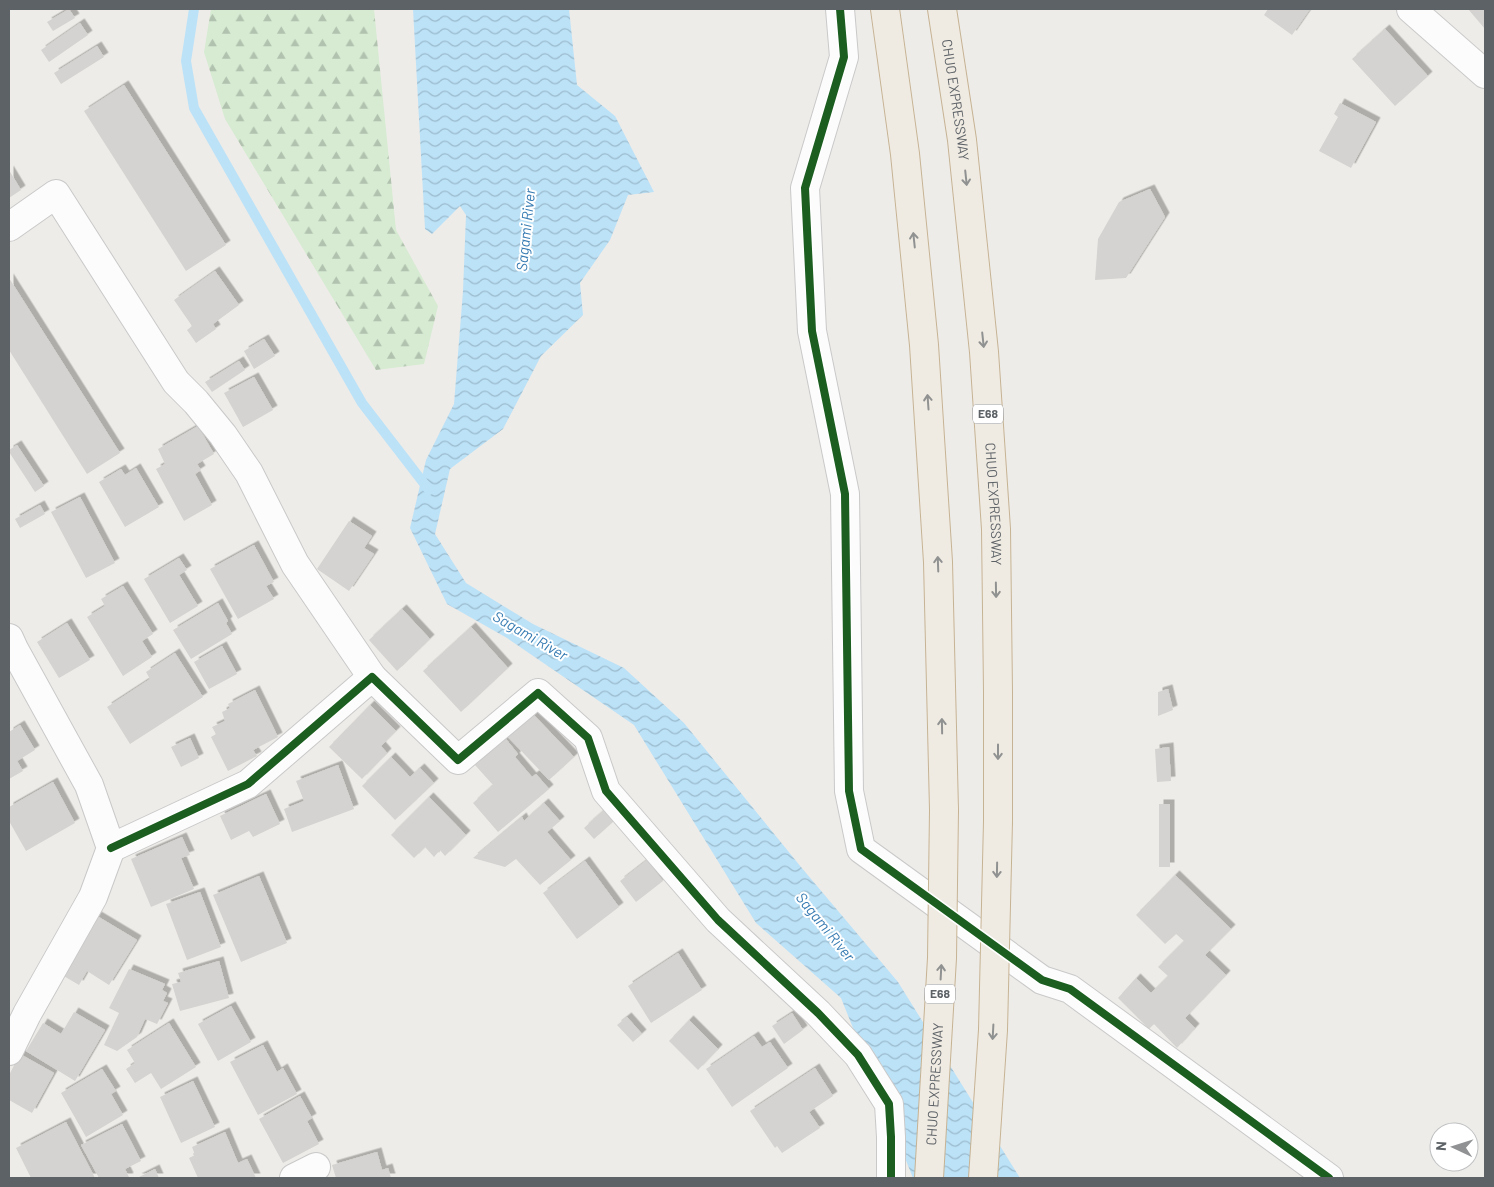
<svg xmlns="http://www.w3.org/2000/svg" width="1494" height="1187" font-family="Barlow,sans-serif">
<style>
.forest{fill:url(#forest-firs)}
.water{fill:url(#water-waves)}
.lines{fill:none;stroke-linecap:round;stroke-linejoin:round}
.stream{stroke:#bce2f8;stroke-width:10}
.building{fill:#d5d3d1;filter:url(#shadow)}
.minor-casing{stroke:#c9c9c9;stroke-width:30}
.secondary-casing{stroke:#cacaca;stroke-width:30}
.motorway-casing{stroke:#c6b394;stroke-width:30}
.minor{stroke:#fcfcfc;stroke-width:28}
.secondary{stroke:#fcfcfc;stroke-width:28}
.motorway{stroke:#f0ebe2;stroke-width:28}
.motorway-bridge-casing{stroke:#c6b394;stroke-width:30;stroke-linecap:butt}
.motorway-bridge{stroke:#f0ebe2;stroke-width:28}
.cycleway-casing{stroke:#fff;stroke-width:11}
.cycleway{stroke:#1b5e20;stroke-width:8}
.oneway{stroke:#909292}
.labels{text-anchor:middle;stroke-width:4;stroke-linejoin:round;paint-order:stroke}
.shield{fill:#fff;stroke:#8e9195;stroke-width:1}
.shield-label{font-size:12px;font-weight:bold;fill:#5d6267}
.street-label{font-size:14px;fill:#5d6267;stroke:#fff}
.water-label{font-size:15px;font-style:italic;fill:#367bb2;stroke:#fff}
</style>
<defs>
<pattern id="forest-firs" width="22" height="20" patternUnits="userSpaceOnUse" patternTransform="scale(1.25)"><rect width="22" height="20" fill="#d6ebd2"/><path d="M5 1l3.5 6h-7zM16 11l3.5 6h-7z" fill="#b1c2ae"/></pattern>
<pattern id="water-waves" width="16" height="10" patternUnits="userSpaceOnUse" patternTransform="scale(1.25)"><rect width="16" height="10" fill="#bce2f8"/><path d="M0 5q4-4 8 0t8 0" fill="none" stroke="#9cbbcd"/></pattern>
<filter id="shadow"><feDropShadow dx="4.5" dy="-4.5" stdDeviation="0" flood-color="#0004"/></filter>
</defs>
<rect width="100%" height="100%" fill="#eeece8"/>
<path class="forest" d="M 211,9 L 374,9 L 396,230 L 438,306 L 424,364 L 376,370 L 225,119 L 204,52 Z"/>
<path class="water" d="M 413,9 L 569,9 L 577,85 L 615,116 L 654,192 L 628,195 L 610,240 L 580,283 L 583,315 L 541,356 L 503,429 L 450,469 L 435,534 L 466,583 L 533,624 L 624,668 L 684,723 L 801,867 L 898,982 L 1020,1178 L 913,1178 L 841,998 L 756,923 L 634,725 L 507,638 L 447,604 L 410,528 L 426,460 L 454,404 L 463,291 L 466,215 L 460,206 L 432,234 L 425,229 Z"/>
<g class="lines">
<path class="stream" d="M 194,9 L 186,61 L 194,108 L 362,403 L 429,490"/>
</g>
<g class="building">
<path d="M 69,9 L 75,18 L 53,31 L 47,22 Z"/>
<path d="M 1268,9 L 1310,9 L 1292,35 L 1264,15 Z"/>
<path d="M 1468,9 L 1485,9 L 1485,29 Z"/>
<path d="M 80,23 L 88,35 L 49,62 L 41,50 Z"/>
<path d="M 1385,29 L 1428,76 L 1395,106 L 1352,59 Z"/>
<path d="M 97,46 L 104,57 L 61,84 L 54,73 Z"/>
<path d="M 124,85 L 226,245 L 186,271 L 84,111 Z"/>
<path d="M 1340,103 L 1376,122 L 1351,168 L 1319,151 L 1338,117 L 1334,114 Z"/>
<path d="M 9,170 L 21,190 L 9,198 Z"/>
<path d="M 1150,189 L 1165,217 L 1126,278 L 1095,280 L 1098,239 L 1119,202 Z"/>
<path d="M 215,271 L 239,305 L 213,324 L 216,329 L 196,343 L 187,330 L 192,326 L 174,300 Z"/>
<path d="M 9,278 L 120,453 L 87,474 L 9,350 Z"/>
<path d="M 264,339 L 275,356 L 254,369 L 244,351 Z"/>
<path d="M 239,361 L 245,370 L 212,392 L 205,382 Z"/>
<path d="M 254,377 L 273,410 L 243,427 L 224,393 Z"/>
<path d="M 198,426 L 214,454 L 197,464 L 201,470 L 195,474 L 212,505 L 184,521 L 156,469 L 165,464 L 158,449 Z"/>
<path d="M 17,445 L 44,486 L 35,492 L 9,452 L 9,450 Z"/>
<path d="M 136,468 L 159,507 L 125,527 L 99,482 L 121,469 L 125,475 Z"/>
<path d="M 80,497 L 115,563 L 86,578 L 51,512 Z"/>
<path d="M 40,505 L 45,514 L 20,528 L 15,519 Z"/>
<path d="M 349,521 L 372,536 L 364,548 L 374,554 L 349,591 L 317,569 Z"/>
<path d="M 254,545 L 274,582 L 266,586 L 274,599 L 238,619 L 210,569 Z"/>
<path d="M 179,558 L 187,570 L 179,575 L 198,606 L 170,623 L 144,579 Z"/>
<path d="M 123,586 L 153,634 L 142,641 L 152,657 L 123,676 L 87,617 L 105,606 L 101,599 Z"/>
<path d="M 218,603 L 228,621 L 226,623 L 232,634 L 191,659 L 173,630 Z"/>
<path d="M 402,609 L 430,639 L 397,671 L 369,640 Z"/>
<path d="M 67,623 L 90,660 L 59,678 L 37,642 Z"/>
<path d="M 471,627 L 508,668 L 461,712 L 423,671 Z"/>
<path d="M 222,646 L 237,674 L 209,689 L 194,662 Z"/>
<path d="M 175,653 L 203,697 L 130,744 L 107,707 L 150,679 L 146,672 Z"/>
<path d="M 1168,689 L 1173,710 L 1158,716 L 1158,692 Z"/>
<path d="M 255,690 L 278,737 L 253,750 L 257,756 L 228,771 L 211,737 L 216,734 L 212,727 L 225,721 L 222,712 L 230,708 L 228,704 Z"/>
<path d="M 370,705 L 396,731 L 381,746 L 387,753 L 362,779 L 329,747 Z"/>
<path d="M 531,712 L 574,757 L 549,780 L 506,735 Z"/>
<path d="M 20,725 L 35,750 L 17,761 L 23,771 L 9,779 L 9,732 Z"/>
<path d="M 190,738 L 199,758 L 181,767 L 171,747 Z"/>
<path d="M 506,739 L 518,754 L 515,757 L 532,777 L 536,774 L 549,789 L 498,832 L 473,803 L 493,785 L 475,765 Z"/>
<path d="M 1169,747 L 1171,781 L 1157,782 L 1155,749 Z"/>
<path d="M 391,757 L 410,777 L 420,768 L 434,783 L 395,820 L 362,786 Z"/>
<path d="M 338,765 L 354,809 L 292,832 L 284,809 L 304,801 L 296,781 Z"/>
<path d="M 53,782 L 75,823 L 26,851 L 9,821 L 9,807 Z"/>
<path d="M 266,794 L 280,824 L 253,837 L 249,831 L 231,840 L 220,816 Z"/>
<path d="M 429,797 L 466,835 L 445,856 L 440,850 L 434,857 L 425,847 L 414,858 L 391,835 Z"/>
<path d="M 544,803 L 560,821 L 547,832 L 571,860 L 540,885 L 516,859 L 505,867 L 473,858 L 522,817 L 524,821 Z"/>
<rect x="1159" y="804" width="11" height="63"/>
<path d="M 605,809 L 615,820 L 594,839 L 584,828 Z"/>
<path d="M 182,837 L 190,855 L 181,858 L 194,889 L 151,907 L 131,859 Z"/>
<path d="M 647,860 L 663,881 L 636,902 L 620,881 Z"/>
<path d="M 585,861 L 619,907 L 577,939 L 543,893 Z"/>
<path d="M 1175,875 L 1231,929 L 1205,955 L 1226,975 L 1185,1018 L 1195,1028 L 1177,1048 L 1154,1024 L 1149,1029 L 1118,998 L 1136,978 L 1151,993 L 1168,976 L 1158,967 L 1184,941 L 1176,934 L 1165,944 L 1136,915 Z"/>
<path d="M 259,876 L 287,943 L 241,962 L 213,895 Z"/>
<path d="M 200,892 L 221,947 L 187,960 L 166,904 Z"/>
<path d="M 97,916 L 137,940 L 109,985 L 87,971 L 79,985 L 62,975 Z"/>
<path d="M 678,953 L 702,990 L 651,1023 L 628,986 Z"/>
<path d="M 219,961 L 229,998 L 180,1011 L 172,984 L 181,982 L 178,973 Z"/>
<path d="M 129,969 L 165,984 L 162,990 L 167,993 L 163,1001 L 168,1003 L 157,1024 L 145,1019 L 137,1037 L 117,1051 L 104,1045 L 119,1013 L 109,1008 Z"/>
<path d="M 231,1006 L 251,1042 L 218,1061 L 198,1024 Z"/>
<path d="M 74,1012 L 105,1030 L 75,1081 L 26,1051 L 43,1023 L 61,1034 Z"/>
<path d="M 792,1013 L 803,1030 L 784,1044 L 772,1026 Z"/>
<path d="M 627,1017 L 642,1034 L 633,1042 L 617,1025 Z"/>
<path d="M 689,1020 L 718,1049 L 698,1070 L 669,1041 Z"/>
<path d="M 169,1023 L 196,1067 L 161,1089 L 151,1073 L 135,1083 L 126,1069 L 135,1063 L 127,1050 Z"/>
<path d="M 754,1036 L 762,1047 L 770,1042 L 788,1068 L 732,1107 L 706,1069 Z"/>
<path d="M 263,1045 L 277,1072 L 283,1068 L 297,1094 L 258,1115 L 230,1062 Z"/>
<path d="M 20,1054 L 54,1073 L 32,1113 L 9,1100 L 9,1075 Z"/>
<path d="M 815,1068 L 833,1096 L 809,1112 L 820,1128 L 782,1153 L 777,1146 L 775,1148 L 750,1111 Z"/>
<path d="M 102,1069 L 116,1091 L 111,1094 L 123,1115 L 86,1137 L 61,1093 Z"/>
<path d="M 193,1081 L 215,1127 L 181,1143 L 160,1097 Z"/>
<path d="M 300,1096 L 312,1118 L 307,1121 L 319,1144 L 283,1163 L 259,1119 Z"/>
<path d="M 66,1122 L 95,1178 L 31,1178 L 16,1148 Z"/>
<path d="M 122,1124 L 141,1161 L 125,1169 L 129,1177 L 128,1178 L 99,1178 L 81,1145 Z"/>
<path d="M 225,1132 L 238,1163 L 247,1159 L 256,1178 L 198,1178 L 189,1158 L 195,1155 L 192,1147 Z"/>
<path d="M 377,1152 L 382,1170 L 388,1168 L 391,1178 L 336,1178 L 332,1165 Z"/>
<path d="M 155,1169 L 159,1178 L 137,1178 Z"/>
</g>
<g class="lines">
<g class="minor-casing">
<g id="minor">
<path d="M 840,9 L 844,57 L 805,188 L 812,331 L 845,494 L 849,791 L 861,849 L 1042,980 L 1070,989 L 1329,1178"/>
<path d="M 9,227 L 56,194 L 176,382 L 196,402 L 223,435 L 249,473 L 295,564 L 372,677"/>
<path d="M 9,638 L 14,649 L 89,785 L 111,848 L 93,897 L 27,1014 L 9,1051"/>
<path d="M 111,848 L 248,784 L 372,677 L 458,760 L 538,693 L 588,738 L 606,791 L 718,920 L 818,1013 L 858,1055 L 889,1104 L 891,1137 L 891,1178"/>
<path d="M 294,1178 L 316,1167"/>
</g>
</g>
<g class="secondary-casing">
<path id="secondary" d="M 1411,9 L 1485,74"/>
</g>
<g class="motorway-casing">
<g id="motorway">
<path d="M 885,9 L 905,154 L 924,345 L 938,562 L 944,810"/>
<path id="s1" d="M 942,9 L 962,140 L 984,352 L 996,529 L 998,692 L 998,821"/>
</g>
</g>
<use href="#minor" class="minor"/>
<use href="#secondary" class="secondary"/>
<use href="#motorway" class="motorway"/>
<g class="motorway-bridge-casing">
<g id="motorway-bridge">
<path id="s2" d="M 929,1178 L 942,958 L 944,810"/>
<path d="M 983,1178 L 993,1030 L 998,821"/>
</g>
</g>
<use href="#motorway-bridge" class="motorway-bridge"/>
<g class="cycleway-casing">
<g id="cycleway">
<path d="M 840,9 L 844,57 L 805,188 L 812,331 L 845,494 L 849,791 L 861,849 L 1042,980 L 1070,989 L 1329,1178"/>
<path d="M 111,848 L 248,784 L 372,677 L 458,760 L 538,693 L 588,738 L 606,791 L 718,920 L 818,1013 L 858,1055 L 889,1104 L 891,1137 L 891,1178"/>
</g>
</g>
<use href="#cycleway" class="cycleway"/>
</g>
<defs><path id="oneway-shaft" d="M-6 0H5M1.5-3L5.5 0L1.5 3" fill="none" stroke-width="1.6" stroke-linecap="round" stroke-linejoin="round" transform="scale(1.25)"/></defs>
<g class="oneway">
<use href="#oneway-shaft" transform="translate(966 178) rotate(84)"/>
<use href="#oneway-shaft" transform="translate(914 240) rotate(-96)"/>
<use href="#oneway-shaft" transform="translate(983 340) rotate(84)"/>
<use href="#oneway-shaft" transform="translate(928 402) rotate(-94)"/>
<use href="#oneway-shaft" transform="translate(938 564) rotate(-92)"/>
<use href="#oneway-shaft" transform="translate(996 590) rotate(89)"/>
<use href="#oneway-shaft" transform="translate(942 726) rotate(-91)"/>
<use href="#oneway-shaft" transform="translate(998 752) rotate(90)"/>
<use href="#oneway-shaft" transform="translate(997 870) rotate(91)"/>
<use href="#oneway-shaft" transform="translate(941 972) rotate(-87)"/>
<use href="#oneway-shaft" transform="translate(993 1032) rotate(93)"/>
</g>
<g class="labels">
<g class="shield">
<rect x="973" y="404.5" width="30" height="19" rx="4"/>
<rect x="925" y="984.5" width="30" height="19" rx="4"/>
</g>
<g class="shield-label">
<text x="988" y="418">E68</text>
<text x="940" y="998">E68</text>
</g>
<g class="street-label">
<text dy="5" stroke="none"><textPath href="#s1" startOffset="92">CHUO EXPRESSWAY</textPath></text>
<text dy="5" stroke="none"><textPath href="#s1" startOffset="498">CHUO EXPRESSWAY</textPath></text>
<text dy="5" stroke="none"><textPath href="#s2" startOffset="94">CHUO EXPRESSWAY</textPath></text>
</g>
<g class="water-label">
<text transform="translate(526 230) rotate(-84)" y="5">Sagami River</text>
<text transform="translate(530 636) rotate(30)" y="5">Sagami River</text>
<text transform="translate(825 927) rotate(51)" y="5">Sagami River</text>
</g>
</g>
<rect width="1494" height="1187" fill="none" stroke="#5d6267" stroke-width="20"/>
<g transform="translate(1454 1147) rotate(274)"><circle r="24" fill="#ffffff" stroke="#bec0c2"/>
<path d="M0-4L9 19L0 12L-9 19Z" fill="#909294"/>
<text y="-8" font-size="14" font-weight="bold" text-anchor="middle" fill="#5d6267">N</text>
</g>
</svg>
